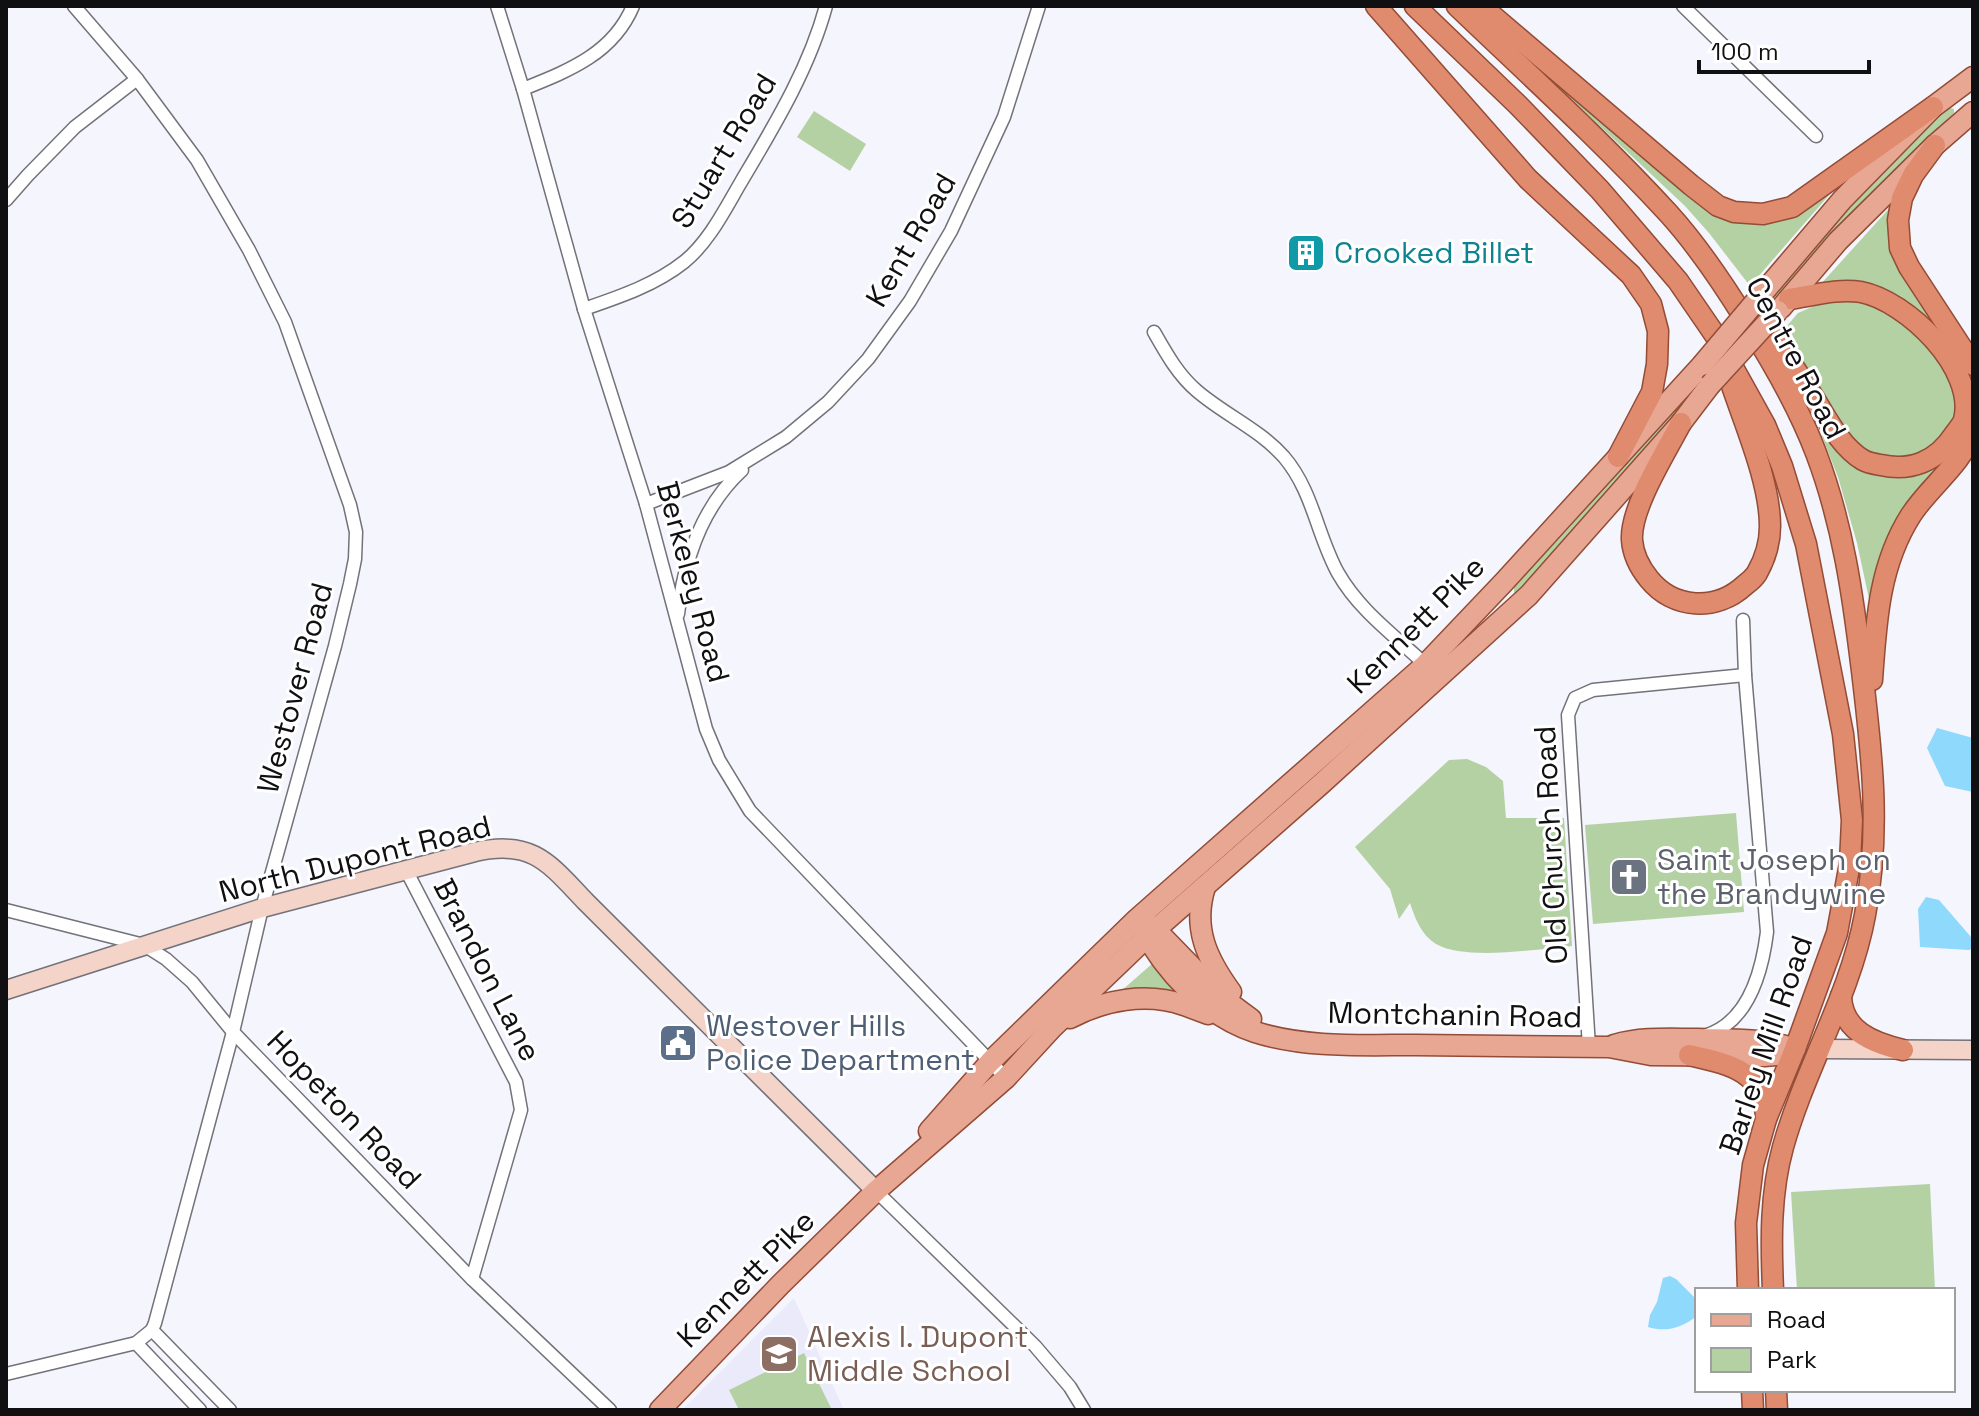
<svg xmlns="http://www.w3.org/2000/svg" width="1979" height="1416" font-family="'Space Grotesk',sans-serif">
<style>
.built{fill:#ebeafa}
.green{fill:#b4d1a4}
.water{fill:#8ed9fc}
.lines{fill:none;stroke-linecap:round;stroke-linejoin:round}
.minor-casing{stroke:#737279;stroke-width:15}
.secondary-casing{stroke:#737279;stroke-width:21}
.primary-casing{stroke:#934c36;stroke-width:23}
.trunk-casing{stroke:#934c36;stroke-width:23}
.minor{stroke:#fff;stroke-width:12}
.secondary{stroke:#f4d3c9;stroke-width:18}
.primary{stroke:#e8a792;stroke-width:20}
.trunk{stroke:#e08a6e;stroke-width:20}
.primary-bridge-casing{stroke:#934c36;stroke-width:23;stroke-linecap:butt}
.primary-bridge{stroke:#e8a792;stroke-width:20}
.labels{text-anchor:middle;stroke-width:6;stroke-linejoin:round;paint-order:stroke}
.street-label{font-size:30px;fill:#101012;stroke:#fff}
.culture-label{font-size:30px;fill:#0d838f;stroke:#fff;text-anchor:start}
.worship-label{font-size:30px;fill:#5b616d;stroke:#fff;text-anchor:start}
.service-label{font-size:30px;fill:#4e5e75;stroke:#fff;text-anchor:start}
.education-label{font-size:30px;fill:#785e54;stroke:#fff;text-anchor:start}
</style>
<rect width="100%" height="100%" fill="#f5f5fd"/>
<path class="built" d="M 794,1298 L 844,1410 L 682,1410 Z"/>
<g class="green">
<path d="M 1506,38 L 1734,218 L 1833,187 L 1831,193 L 1750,286 L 1709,233 L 1685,206 Z"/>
<path d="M 1951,108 L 1954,109 L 1954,113 L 1949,118 L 1888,178 L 1775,302 L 1770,302 L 1770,296 L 1880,174 L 1947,109 Z"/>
<path d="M 814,111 L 866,144 L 850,171 L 797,137 Z"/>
<path d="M 1895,202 L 1914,288 L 1946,343 L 1927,324 L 1820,285 Z"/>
<path d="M 1839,298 L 1863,299 L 1891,312 L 1935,350 L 1950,374 L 1958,411 L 1952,426 L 1929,451 L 1896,461 L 1859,450 L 1781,333 L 1798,313 L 1821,303 Z"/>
<path d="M 1709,376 L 1519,594 L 1514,594 L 1514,587 L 1570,527 L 1695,383 Z"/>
<path d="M 1810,406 L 1852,460 L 1949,458 L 1876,598 L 1869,599 L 1857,543 L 1838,477 Z"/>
<path d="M 1467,759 L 1486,767 L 1503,781 L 1506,818 L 1564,818 L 1572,946 C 1538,949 1465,961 1436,944 C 1421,935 1415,918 1410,903 L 1399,919 L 1390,889 L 1355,847 L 1449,760 Z"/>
<path d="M 1736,813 L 1744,912 L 1593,924 L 1585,825 Z"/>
<path d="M 1153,963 L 1162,977 L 1177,993 L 1146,990 L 1121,991 Z"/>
<path d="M 1930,1184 L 1935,1290 L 1797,1290 L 1791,1192 Z"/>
<path d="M 804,1353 L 832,1410 L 739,1410 L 729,1390 Z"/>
</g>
<g class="water">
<path d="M 1937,728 L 1973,738 L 1973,792 L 1945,786 L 1927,748 Z"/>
<path d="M 1926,897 L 1939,900 L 1971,937 L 1973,948 L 1969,950 L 1920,947 L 1918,909 Z"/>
<path d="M 1670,1276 L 1676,1279 L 1697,1300 L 1697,1316 C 1683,1327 1666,1333 1648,1327 L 1650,1315 L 1657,1302 L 1663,1278 Z"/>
</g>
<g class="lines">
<g class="minor-casing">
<g id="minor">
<path d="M 497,6 L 523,89 L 584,309 L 646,504 L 706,729 L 719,760 L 750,811 L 1006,1078"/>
<path d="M 1683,6 L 1816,136"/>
<path d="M 523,89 C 568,71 613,54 633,6"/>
<path d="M 6,200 L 28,175 L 75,127 L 137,79"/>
<path d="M 584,309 C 619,297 655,285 684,262 C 709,242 725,209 741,182 C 774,126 809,69 826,6"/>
<path d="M 1154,332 C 1166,353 1178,375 1197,391 C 1225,415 1259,429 1284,457 C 1313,491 1317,535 1338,573 C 1360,612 1398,638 1430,669"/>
<path d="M 646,504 L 729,472 L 786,437 L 828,402 L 868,359 L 910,301 L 951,231 L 1004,117 L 1039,6"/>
<path d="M 678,614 C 684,560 701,508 742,470"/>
<path d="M 1743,620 L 1745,675"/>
<path d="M 406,870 L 516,1082 L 521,1110 L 472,1279"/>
<path d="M 6,910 L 144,945 L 166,959 L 192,982 L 233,1032 L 472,1279 L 610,1410"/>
<path d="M 1589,1047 L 1568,715 L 1575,698 L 1593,690 L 1745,675 L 1767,932 C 1762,972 1749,1021 1707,1035"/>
<path d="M 876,1191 L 1035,1346 L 1070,1387 L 1084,1410"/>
<path d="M 152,1330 L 230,1410"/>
<path d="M 136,1343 L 200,1410"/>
<path d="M 6,1374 L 136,1343 L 152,1330 L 155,1323 L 233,1032 L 262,908 L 335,646 L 350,584 L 355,559 L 356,532 L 350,505 L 285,322 L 249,250 L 197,160 L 137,79 L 74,6"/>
</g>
</g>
<g class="secondary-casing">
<g id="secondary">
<path d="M 6,990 L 262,908 L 475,852 C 532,839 549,863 585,901 L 876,1191"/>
<path d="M 1820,1049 L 1973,1050"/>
</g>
</g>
<g class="primary-casing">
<g id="primary">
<path d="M 1762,294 L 1842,200 L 1933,107 L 1973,77"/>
<path d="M 1781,308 L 1838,241 L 1935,145 L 1973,112"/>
<path d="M 1205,887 C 1192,928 1207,959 1231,992"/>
<path d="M 1145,922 L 1155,929 L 1220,996 L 1251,1019"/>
<path d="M 1141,926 C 1164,971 1206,1016 1255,1032 C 1305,1048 1361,1045 1413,1045 C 1478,1046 1543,1046 1609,1047 L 1651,1055 L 1764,1056 L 1776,1055 L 1795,1049"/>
<path d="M 1070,1018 C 1104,1000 1146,992 1184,1005 C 1192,1008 1200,1011 1208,1014"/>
<path d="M 1614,1045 C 1642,1037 1668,1039 1697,1039 C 1729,1040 1761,1038 1792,1048"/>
<path d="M 929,1131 L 990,1062 L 1137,919 L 1425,665 L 1504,582 L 1702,365"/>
<path d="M 660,1410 L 781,1284 L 876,1191 L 1006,1078 L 1052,1028 L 1147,937 L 1321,784 L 1529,595 L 1681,423 L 1710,385"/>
</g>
</g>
<g class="trunk-casing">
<g id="trunk">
<path d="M 1376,6 L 1528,179 L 1631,275 L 1651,304 L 1658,331 L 1657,364 L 1652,392 L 1618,457"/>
<path d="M 1415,6 L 1518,105 L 1600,190 L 1678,281 L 1715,335 L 1765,425 L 1782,466 L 1806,544 L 1843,734 L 1852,820 L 1850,863 L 1837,933 L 1795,1049 L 1766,1119 L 1753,1165 L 1746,1223 L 1748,1290"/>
<path d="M 1457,6 C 1528,74 1602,141 1669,214 C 1698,246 1722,282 1745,319 C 1772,361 1798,406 1816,453 C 1843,524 1853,596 1862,671 C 1872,754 1881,832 1865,915 C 1850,996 1805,1068 1783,1147 C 1770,1194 1771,1242 1773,1290"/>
<path d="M 1481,6 L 1691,185 L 1718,206 L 1734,212 L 1763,214 L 1792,207 L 1933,107"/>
<path d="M 1935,145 L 1913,175 L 1902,198 L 1898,220 L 1900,248 L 1909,267 L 1973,365"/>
<path d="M 1757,312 C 1776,340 1795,369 1814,398 C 1827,419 1841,447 1863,460 C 1868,463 1875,464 1881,465 C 1911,472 1937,461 1954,435 C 1957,431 1962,425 1964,420 C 1977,369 1907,301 1861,292 C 1838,288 1811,296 1789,299"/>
<path d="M 1681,423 C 1666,452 1630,508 1632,540 C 1633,554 1640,568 1649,579 C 1673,609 1716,612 1745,585 C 1749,582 1754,578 1757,573 C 1765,559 1770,541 1770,526 C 1770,481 1744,423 1730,380"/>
<path d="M 1872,680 C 1876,622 1879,565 1911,515 C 1930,486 1961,465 1973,432"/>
<path d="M 1841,996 C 1842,1031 1873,1043 1903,1050"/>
<path d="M 1689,1055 C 1728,1064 1765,1070 1766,1119"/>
<path d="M 1752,1390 L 1753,1410"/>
<path d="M 1776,1390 L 1777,1410"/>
</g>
</g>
<use href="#minor" class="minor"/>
<use href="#secondary" class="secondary"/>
<use href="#primary" class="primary"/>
<use href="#trunk" class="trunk"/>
<g class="primary-bridge-casing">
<g id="primary-bridge">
<path d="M 1702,365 L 1762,294"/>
<path d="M 1710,385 L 1778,311"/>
</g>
</g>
<use href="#primary-bridge" class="primary-bridge"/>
</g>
<defs>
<g id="building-square" transform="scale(2)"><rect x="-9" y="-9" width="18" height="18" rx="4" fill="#0f9aa8" stroke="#fff"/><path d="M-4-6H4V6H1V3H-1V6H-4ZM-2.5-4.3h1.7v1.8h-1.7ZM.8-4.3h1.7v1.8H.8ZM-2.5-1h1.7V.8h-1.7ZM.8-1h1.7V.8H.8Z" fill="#fff"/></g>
<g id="church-square" transform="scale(2)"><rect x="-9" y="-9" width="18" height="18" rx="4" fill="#6b7280" stroke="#fff"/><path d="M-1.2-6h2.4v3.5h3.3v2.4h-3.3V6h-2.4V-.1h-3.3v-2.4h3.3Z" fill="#fff"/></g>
<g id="civic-square" transform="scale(2)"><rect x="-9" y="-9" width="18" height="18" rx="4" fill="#5c6f8a" stroke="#fff"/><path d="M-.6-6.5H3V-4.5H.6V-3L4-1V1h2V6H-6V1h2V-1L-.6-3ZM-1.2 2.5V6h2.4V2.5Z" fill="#fff"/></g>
<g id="school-square" transform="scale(2)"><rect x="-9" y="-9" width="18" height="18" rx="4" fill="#8d6e63" stroke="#fff"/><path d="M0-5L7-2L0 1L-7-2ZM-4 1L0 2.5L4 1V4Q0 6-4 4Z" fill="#fff"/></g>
</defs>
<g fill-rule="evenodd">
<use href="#building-square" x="1306" y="253"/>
<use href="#church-square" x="1629" y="877"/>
<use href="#civic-square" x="678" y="1043"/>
<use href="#school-square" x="779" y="1354"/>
</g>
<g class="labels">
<g class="street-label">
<text transform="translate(724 151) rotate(-59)" y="10">Stuart Road</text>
<text transform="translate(911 240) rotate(-60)" y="10">Kent Road</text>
<text transform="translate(1796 358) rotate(62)" y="10">Centre Road</text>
<text transform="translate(693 582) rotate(75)" y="10">Berkeley Road</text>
<text transform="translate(1416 625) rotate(-45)" y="10">Kennett Pike</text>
<text transform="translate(295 688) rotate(-75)" y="10">Westover Road</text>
<text transform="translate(1551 845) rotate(-93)" y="10">Old Church Road</text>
<text transform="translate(355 859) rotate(-14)" y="10">North Dupont Road</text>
<text transform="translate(487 970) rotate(63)" y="10">Brandon Lane</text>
<text transform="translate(1455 1015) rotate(1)" y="10">Montchanin Road</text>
<text transform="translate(1766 1045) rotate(-71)" y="10">Barley Mill Road</text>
<text transform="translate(344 1110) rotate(46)" y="10">Hopeton Road</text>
<text transform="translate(746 1279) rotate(-45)" y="10">Kennett Pike</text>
</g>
<g class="culture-label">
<text x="1334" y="263">Crooked Billet</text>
</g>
<g class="worship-label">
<text x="1657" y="870">Saint Joseph on<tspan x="1657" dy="34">the Brandywine</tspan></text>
</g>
<g class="service-label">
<text x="706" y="1036">Westover Hills<tspan x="706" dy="34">Police Department</tspan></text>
</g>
<g class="education-label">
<text x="807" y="1347">Alexis I. Dupont<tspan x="807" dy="34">Middle School</tspan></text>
</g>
</g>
<rect width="1979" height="1416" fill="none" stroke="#101012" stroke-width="16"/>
<rect x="1695" y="1288" width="260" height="104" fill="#ffffff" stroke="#9f9fa0" stroke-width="2"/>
<rect x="1711" y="1314" width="40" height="12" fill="#e8a792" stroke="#9f9fa0" stroke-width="2"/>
<text x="1767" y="1328" font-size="24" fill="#101012">Road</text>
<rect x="1711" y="1348" width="40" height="24" fill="#b4d1a4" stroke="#9f9fa0" stroke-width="2"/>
<text x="1767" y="1368" font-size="24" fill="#101012">Park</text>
<path d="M1699 60v12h170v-12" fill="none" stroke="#101012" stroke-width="4"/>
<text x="1711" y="60" font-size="24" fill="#101012" stroke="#ffffff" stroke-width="6" paint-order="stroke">100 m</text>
</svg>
